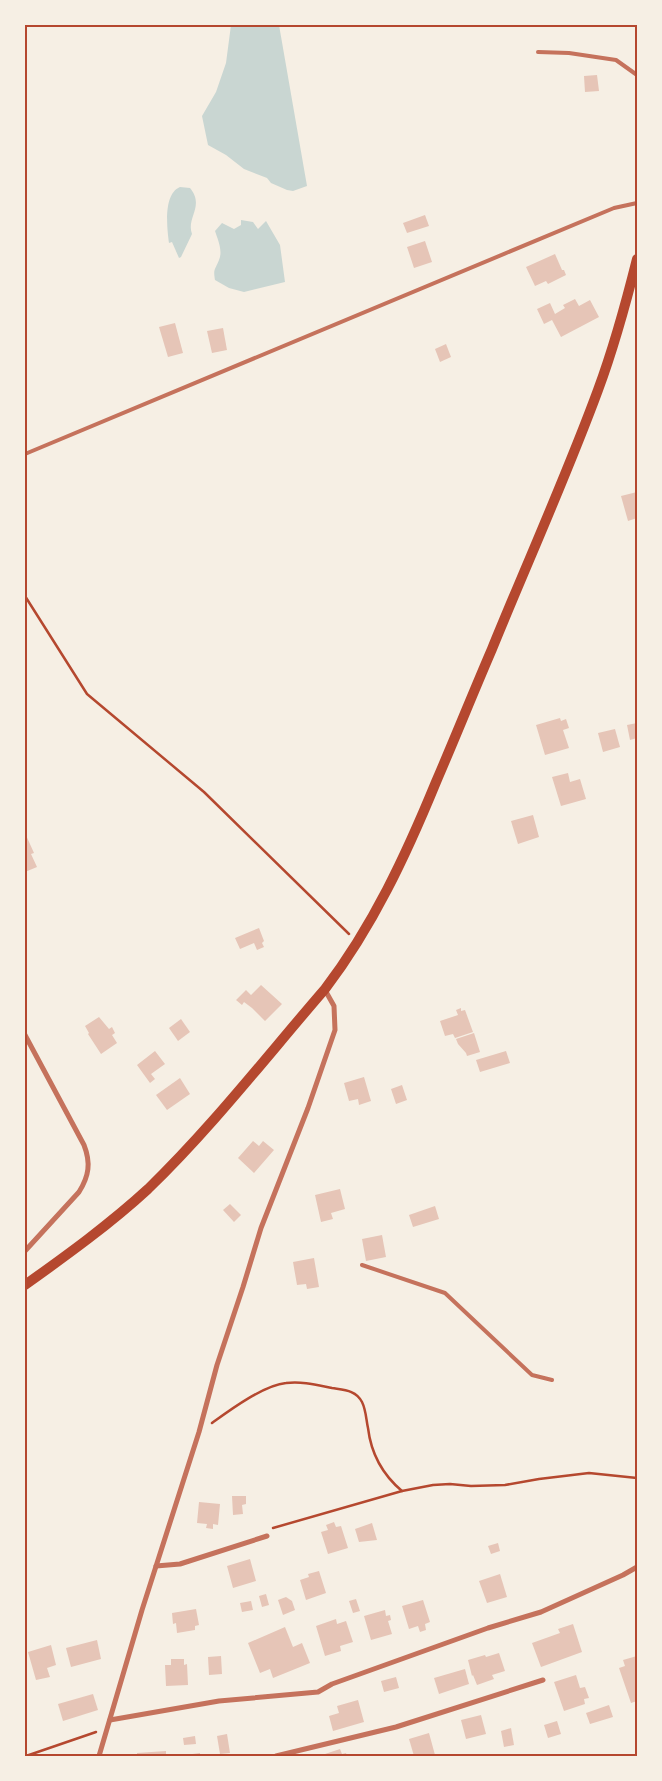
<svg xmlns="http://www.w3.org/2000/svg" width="662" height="1781" font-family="'Noto Sans',sans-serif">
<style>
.water{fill:#c9d6d2}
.building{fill:#e6c5b7}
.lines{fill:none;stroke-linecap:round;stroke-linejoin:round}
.path{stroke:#b5482f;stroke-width:2.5}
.service{stroke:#c5725c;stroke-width:4}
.minor{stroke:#c5725c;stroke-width:5}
.secondary{stroke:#b5482f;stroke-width:10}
.neatline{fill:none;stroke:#b5482f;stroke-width:2}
</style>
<rect width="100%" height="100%" fill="#f6efe4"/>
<g class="water">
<path d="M 231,25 L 279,25 L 307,186 L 293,191 L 287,190 L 271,183 L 267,178 L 244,169 L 226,155 L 208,145 L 202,116 L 216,92 L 226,63 Z"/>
<path d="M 180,187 L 190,188 C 205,206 186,218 192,234 L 181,257 L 179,258 L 172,242 L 169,243 C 167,228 163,194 180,187 Z"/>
<path d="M 241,220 L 253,222 L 258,229 L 266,221 L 280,245 L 285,282 L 244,292 L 229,288 L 215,280 C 213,269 215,270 219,260 C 223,251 218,240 215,231 L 222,223 L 234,229 L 241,225 Z"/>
</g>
<g class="building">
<path d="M 597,75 L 599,91 L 585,92 L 584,76 Z"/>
<path d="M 425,215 L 429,226 L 407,233 L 403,223 Z"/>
<path d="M 425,241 L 432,262 L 414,268 L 407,247 Z"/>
<path d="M 555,254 L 562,270 L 564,270 L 566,275 L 548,284 L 546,281 L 535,286 L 526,267 Z"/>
<path d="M 575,299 L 579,306 L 590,300 L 599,317 L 561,337 L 552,320 L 544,324 L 537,309 L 550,303 L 555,314 L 565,308 L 563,305 Z"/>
<path d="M 175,323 L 183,353 L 168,357 L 159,327 Z"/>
<path d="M 223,328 L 227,350 L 212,353 L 207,331 Z"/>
<path d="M 446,344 L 451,357 L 440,362 L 435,349 Z"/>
<path d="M 637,492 L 637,518 L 628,521 L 621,496 Z"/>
<path d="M 560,718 L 561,721 L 566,719 L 569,728 L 563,730 L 569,748 L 545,755 L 536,725 Z"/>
<path d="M 637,723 L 637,738 L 630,740 L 627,725 Z"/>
<path d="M 615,729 L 620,747 L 603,752 L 598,733 Z"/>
<path d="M 568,773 L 570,782 L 580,779 L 586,799 L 561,806 L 552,777 Z"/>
<path d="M 533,815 L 539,837 L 518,844 L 511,821 Z"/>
<path d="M 25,833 L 34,853 L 31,854 L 37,867 L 25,872 Z"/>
<path d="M 259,928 L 264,941 L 262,943 L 264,947 L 257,950 L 254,943 L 240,949 L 235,938 Z"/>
<path d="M 261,985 L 282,1004 L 265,1021 L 252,1008 L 244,1002 L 242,1005 L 236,1000 L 246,990 L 251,995 Z"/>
<path d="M 461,1008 L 461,1011 L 465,1010 L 473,1032 L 455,1038 L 453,1034 L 445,1036 L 440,1021 L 458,1015 L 456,1010 Z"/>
<path d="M 99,1017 L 109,1029 L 112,1027 L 115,1033 L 112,1035 L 117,1043 L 101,1054 L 88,1034 L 89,1033 L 85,1026 Z"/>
<path d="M 181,1019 L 190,1032 L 178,1041 L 169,1028 Z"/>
<path d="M 474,1033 L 480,1052 L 467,1056 L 466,1053 L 458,1044 L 456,1039 Z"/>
<path d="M 155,1051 L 165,1064 L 151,1074 L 155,1079 L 150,1083 L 137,1065 Z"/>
<path d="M 506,1051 L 510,1063 L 480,1072 L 476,1060 Z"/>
<path d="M 364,1077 L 371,1101 L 359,1105 L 358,1099 L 349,1101 L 344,1083 Z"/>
<path d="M 180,1078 L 190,1094 L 167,1110 L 156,1095 Z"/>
<path d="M 402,1085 L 407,1100 L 396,1104 L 391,1089 Z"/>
<path d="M 253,1141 L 259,1146 L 263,1141 L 274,1150 L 254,1173 L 238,1158 Z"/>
<path d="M 340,1189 L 345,1209 L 331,1213 L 333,1219 L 321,1222 L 315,1195 Z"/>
<path d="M 230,1204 L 241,1215 L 234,1222 L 223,1210 Z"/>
<path d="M 435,1206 L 439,1219 L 413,1227 L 409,1215 Z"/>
<path d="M 382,1235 L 386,1257 L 366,1261 L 362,1239 Z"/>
<path d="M 314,1258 L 319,1287 L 307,1289 L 306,1284 L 297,1285 L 293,1262 Z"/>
<path d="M 232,1496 L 246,1496 L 246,1504 L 242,1505 L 243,1514 L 233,1515 Z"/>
<path d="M 199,1502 L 220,1504 L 218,1525 L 213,1524 L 213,1529 L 206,1528 L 207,1524 L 197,1523 Z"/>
<path d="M 334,1522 L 336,1527 L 341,1526 L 348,1548 L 328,1554 L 321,1532 L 328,1530 L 326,1525 Z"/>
<path d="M 372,1523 L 377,1540 L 359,1542 L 355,1529 Z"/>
<path d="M 498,1543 L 500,1551 L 491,1554 L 488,1546 Z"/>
<path d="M 250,1559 L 256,1581 L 233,1588 L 227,1566 Z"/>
<path d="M 319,1571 L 326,1593 L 306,1600 L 300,1580 L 309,1577 L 308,1574 Z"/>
<path d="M 500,1574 L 507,1597 L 487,1603 L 479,1581 Z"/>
<path d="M 266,1594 L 269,1605 L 262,1607 L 259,1596 Z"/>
<path d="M 286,1597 L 292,1601 L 295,1610 L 283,1615 L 278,1600 Z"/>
<path d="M 356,1599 L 360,1611 L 353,1613 L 349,1601 Z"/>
<path d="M 423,1600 L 430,1622 L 425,1624 L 426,1630 L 420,1632 L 418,1626 L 409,1629 L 402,1606 Z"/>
<path d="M 251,1601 L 253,1610 L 242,1612 L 240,1603 Z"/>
<path d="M 196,1609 L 199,1625 L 195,1626 L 195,1630 L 177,1633 L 176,1623 L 173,1624 L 172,1613 Z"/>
<path d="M 385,1610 L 386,1616 L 390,1615 L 391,1620 L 388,1621 L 392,1634 L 371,1640 L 364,1616 Z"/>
<path d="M 336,1619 L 337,1624 L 346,1621 L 353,1642 L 340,1646 L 341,1651 L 325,1656 L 316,1626 Z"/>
<path d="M 573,1624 L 582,1652 L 541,1667 L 532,1643 L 560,1633 L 558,1629 Z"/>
<path d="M 285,1627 L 293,1647 L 302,1643 L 310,1663 L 273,1678 L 270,1669 L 260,1673 L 248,1643 Z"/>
<path d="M 97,1640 L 101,1659 L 71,1667 L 66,1648 Z"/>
<path d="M 51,1645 L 56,1665 L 47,1668 L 50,1677 L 36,1680 L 28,1652 Z"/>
<path d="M 499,1653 L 505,1671 L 492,1675 L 494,1679 L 477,1685 L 473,1675 L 472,1676 L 468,1660 L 485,1655 L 486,1657 Z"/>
<path d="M 221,1656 L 222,1674 L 209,1675 L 208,1657 Z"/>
<path d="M 637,1656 L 637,1701 L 631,1703 L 619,1668 L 625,1666 L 623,1660 Z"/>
<path d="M 171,1659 L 184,1659 L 184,1665 L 187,1664 L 188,1685 L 166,1686 L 165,1665 L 171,1665 Z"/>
<path d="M 465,1669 L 469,1684 L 439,1694 L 434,1678 Z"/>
<path d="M 576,1675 L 580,1688 L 585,1687 L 589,1698 L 584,1699 L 585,1704 L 564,1711 L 554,1682 Z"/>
<path d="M 396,1677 L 399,1688 L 384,1692 L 381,1681 Z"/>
<path d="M 93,1694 L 98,1710 L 63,1721 L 58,1704 Z"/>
<path d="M 358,1700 L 364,1722 L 333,1731 L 329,1716 L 339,1713 L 337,1706 Z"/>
<path d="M 609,1705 L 613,1717 L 590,1724 L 586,1713 Z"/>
<path d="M 481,1715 L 486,1734 L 466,1739 L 461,1720 Z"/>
<path d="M 557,1721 L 561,1734 L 548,1738 L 544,1725 Z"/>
<path d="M 511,1728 L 514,1745 L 504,1747 L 501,1731 Z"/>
<path d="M 429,1733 L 435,1755 L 414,1756 L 409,1739 Z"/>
<path d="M 227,1734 L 230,1753 L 220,1754 L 217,1736 Z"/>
<path d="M 195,1736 L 196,1744 L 184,1745 L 183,1738 Z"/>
<path d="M 340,1749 L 342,1754 L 346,1753 L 347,1756 L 326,1756 L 325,1754 Z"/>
<path d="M 166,1751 L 166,1756 L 137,1756 L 137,1753 Z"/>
<path d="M 200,1753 L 200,1756 L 185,1756 L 185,1755 Z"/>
</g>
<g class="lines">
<g class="path">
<path d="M 25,596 L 87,694 L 204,792 L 349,934"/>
<path d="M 212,1423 C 230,1410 264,1385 286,1383 C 302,1381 317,1385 332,1388 C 344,1390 356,1390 362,1402 C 366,1410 366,1419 368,1428 C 371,1453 383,1475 402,1491"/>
<path d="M 273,1528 L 402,1491 L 433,1485 L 450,1484 L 471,1486 L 505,1485 L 539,1479 L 589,1473 L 637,1478"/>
<path d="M 26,1756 L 96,1732"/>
</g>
<g class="service">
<path d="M 538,52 L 569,53 L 616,60 L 637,75"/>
<path d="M 25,454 L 614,208 L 637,203"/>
<path d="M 362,1265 L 445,1293 L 532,1375 L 552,1380"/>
</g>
<g class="minor">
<path d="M 25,1035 L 84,1145 C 91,1163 89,1176 79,1192 L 25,1251"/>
<path d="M 156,1566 L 180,1564 L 267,1536"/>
<path d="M 110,1720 L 219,1701 L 318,1692 L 332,1684 L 488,1628 L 541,1612 L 623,1575 L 637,1567"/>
<path d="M 99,1756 L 142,1610 L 199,1432 L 217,1365 L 243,1287 L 261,1228 L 308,1108 L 335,1030 L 334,1006 L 325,990"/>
<path d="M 276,1756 L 396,1727 L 543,1680"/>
</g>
<path class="secondary" d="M 25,1285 C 67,1255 110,1224 148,1189 C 212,1127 267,1056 325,989 C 373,926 406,855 436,782 C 455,738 473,693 492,649 C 527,563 566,477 598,390 C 614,347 626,303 637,259"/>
</g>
<rect width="662" height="1781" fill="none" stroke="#f6efe4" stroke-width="52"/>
<rect x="26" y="26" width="610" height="1729" class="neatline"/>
</svg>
